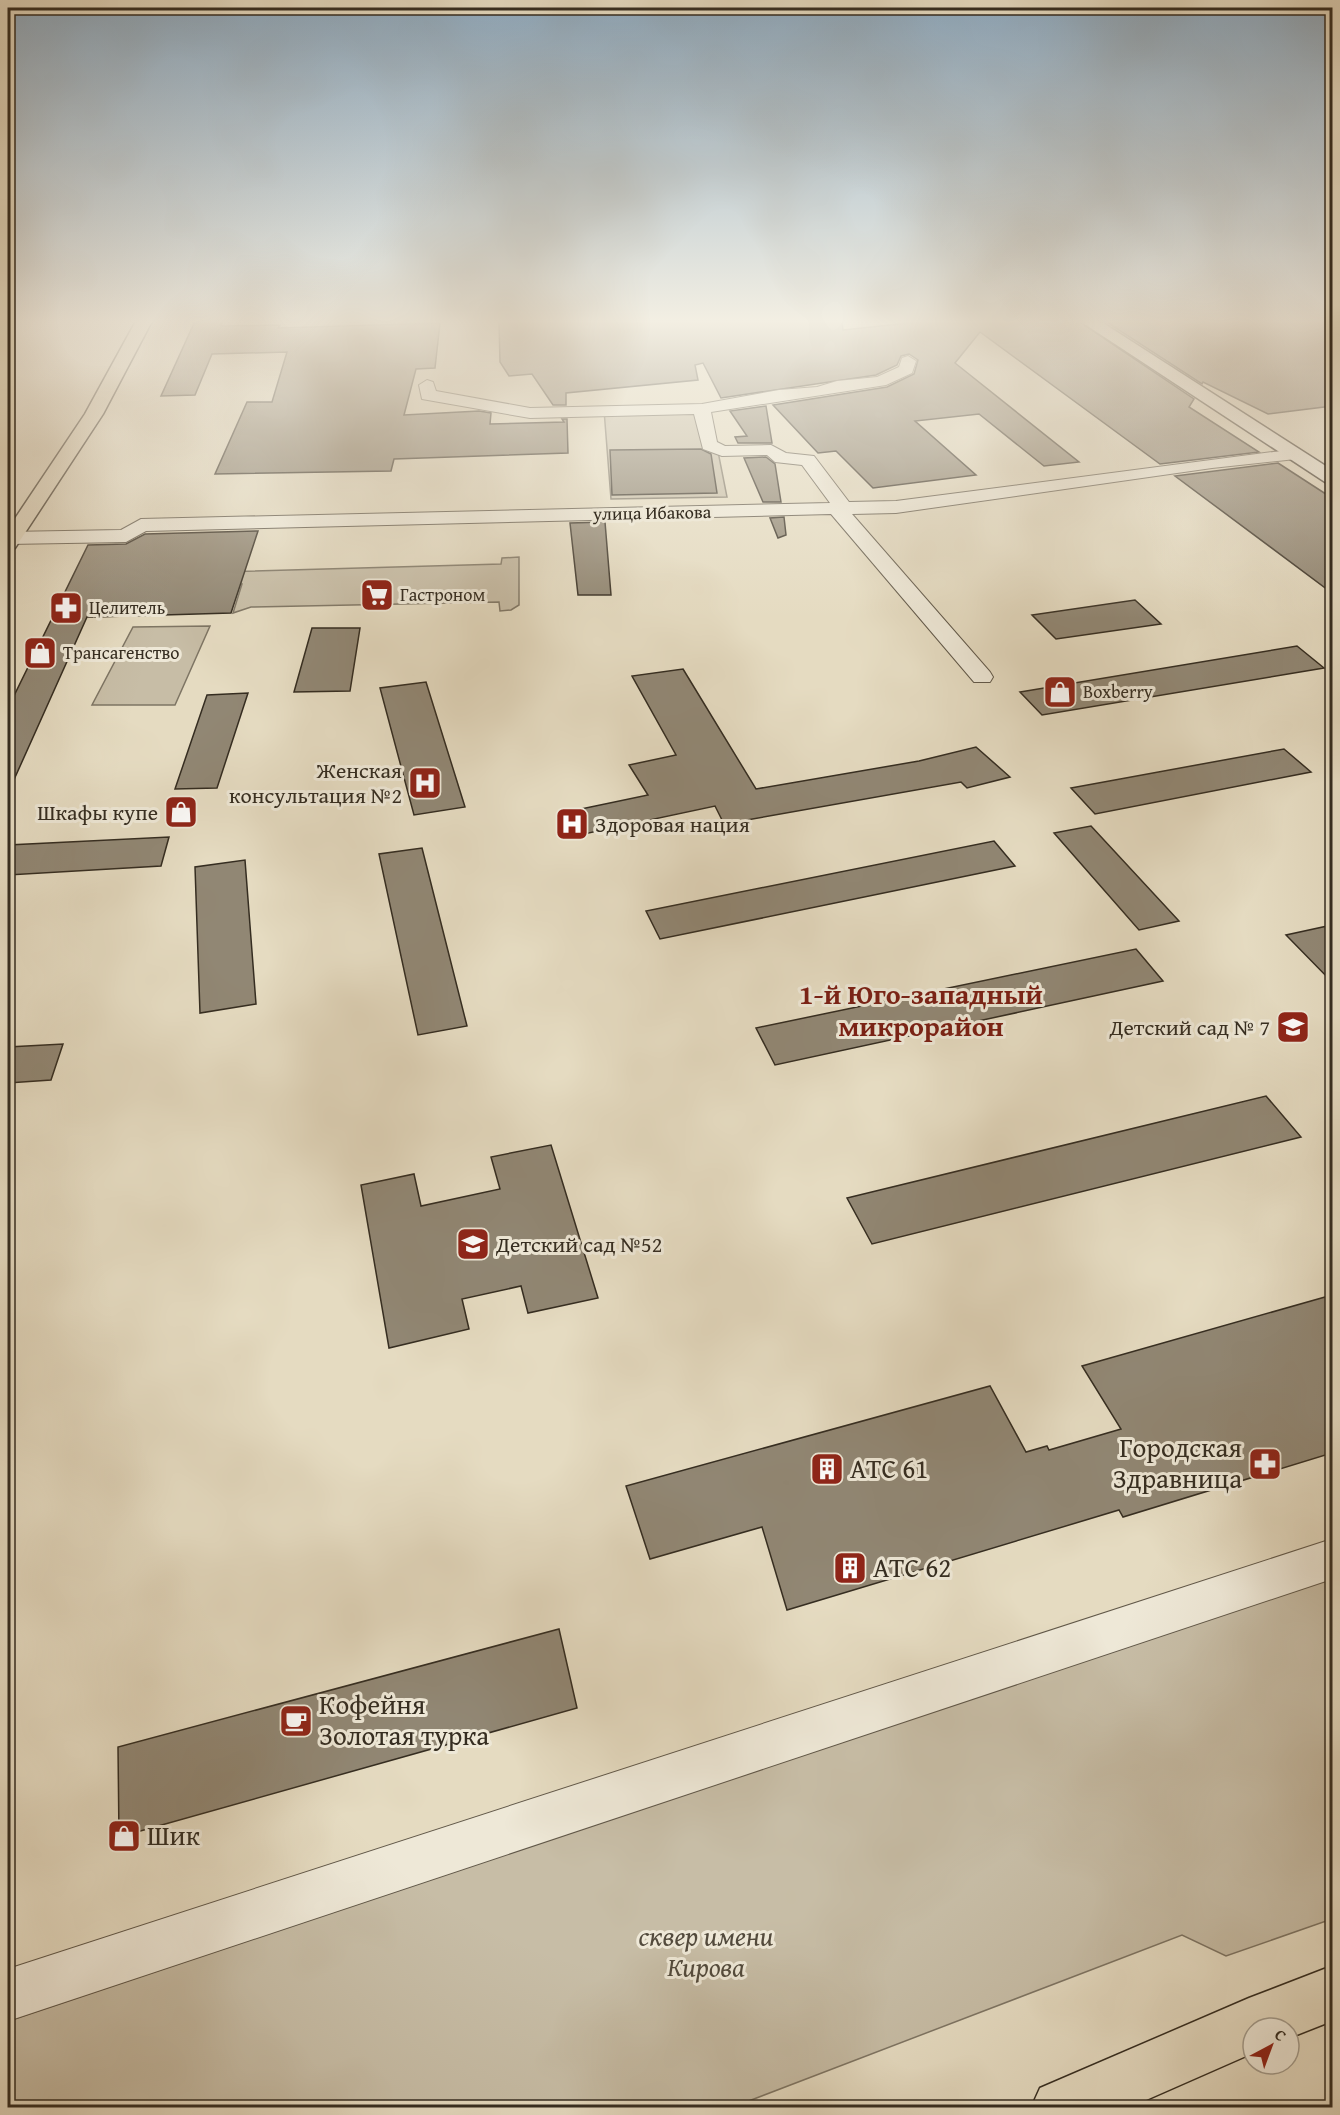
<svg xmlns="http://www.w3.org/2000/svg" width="1340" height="2115" font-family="'Gentium Book Plus',serif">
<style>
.green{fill:#c7bda6;stroke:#7e7564;stroke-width:1.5}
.building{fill:#918774;stroke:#352d21;stroke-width:1.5}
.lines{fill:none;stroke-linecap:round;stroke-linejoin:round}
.street-casing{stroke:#615849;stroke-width:2}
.secondary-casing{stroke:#352d21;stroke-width:3}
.primary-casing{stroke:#352d21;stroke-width:3}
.street{fill:#eee8d7;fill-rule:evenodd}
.secondary{fill:#eee8d7;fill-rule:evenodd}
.primary{fill:#e5dbc1;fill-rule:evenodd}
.labels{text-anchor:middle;stroke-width:6;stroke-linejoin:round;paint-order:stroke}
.far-street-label{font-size:18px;fill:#352d21;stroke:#eee8d7}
.far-poi-label{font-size:18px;fill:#352d21;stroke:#eee8d7;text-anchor:start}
.poi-label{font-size:22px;fill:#352d21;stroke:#eee8d7;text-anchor:end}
.near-poi-label{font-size:27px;fill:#352d21;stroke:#eee8d7;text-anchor:start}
.near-park-label{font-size:27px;font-style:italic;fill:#524a3c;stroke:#eee8d7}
.district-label{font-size:28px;font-weight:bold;fill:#7a1f14;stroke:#eee8d7}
</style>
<rect width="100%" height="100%" fill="#e5dbc1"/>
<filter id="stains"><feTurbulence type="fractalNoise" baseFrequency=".00333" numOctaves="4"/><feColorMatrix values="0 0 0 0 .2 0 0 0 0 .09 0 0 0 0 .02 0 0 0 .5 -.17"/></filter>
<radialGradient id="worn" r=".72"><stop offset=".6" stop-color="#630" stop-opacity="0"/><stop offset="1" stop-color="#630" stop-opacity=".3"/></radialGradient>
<g class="green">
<path d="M 709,406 L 727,497 L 611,499 L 604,410 Z"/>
<path d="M 519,557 L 519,605 L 511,610 L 500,611 L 499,602 L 251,607 L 233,613 L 242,584 L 147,586 L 187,573 L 501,564 L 502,558 Z"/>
<path d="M 210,626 L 175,705 L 92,705 L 133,627 Z"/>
<path d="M 1332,1576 L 1332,1919 L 1226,1956 L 1182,1935 L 733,2107 L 8,2107 L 8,2021 Z"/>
</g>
<g class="building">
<path d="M 195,321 L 223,321 L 221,326 L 280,325 L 278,328 L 440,323 L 435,368 L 416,369 L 404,415 L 479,411 L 491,413 L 490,424 L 564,422 L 562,419 L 567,419 L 568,453 L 394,459 L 391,471 L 215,474 L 247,402 L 272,402 L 287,352 L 212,354 L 195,395 L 161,396 Z"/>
<path d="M 499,321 L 842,321 L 843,330 L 927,321 L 1078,321 L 1194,399 L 1189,407 L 1259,452 L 1160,464 L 980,332 L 955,363 L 1079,462 L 1044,466 L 979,414 L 915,421 L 976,475 L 873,488 L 836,451 L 818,453 L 773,405 L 887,387 L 914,374 L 918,360 L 909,354 L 901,356 L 897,365 L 876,375 L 721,398 L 703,363 L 695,365 L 698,380 L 566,393 L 566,405 L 553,405 L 532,374 L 509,376 L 500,362 Z"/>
<path d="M 1105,321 L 1332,321 L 1332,406 L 1268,414 L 1203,382 L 1202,384 Z"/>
<path d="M 766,406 L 772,443 L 738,443 L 735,437 L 747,436 L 730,411 Z"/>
<path d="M 701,449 L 711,454 L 717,493 L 612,495 L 610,450 Z"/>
<path d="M 766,457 L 775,464 L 781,502 L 763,502 L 744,458 Z"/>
<path d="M 1278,463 L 1332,498 L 1332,593 L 1175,476 Z"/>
<path d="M 784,517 L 786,535 L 778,538 L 770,518 Z"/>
<path d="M 605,522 L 611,595 L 578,595 L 570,523 Z"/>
<path d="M 258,531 L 231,613 L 95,617 L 95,614 L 93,617 L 87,617 L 8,793 L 8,708 L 88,545 L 126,544 L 145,534 Z"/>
<path d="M 1135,600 L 1161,624 L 1056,639 L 1032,615 Z"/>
<path d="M 312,628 L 360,628 L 350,691 L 294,692 Z"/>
<path d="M 1297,646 L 1324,668 L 1042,715 L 1020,692 Z"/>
<path d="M 683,669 L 756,789 L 919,761 L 976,747 L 1010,777 L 967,788 L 961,782 L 724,824 L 715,806 L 570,837 L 557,814 L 648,795 L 629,765 L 676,755 L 632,676 Z"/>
<path d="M 426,682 L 465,807 L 414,815 L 380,688 Z"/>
<path d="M 248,693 L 217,788 L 175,789 L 207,695 Z"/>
<path d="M 1284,749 L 1311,772 L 1095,814 L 1071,788 Z"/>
<path d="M 1091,826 L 1179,921 L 1139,930 L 1054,833 Z"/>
<path d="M 169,837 L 161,866 L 8,875 L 8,845 Z"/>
<path d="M 994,841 L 1015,866 L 660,939 L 646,911 Z"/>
<path d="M 422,848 L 467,1026 L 418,1035 L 379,854 Z"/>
<path d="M 245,860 L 256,1004 L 200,1013 L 195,867 Z"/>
<path d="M 1332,925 L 1332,982 L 1286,935 Z"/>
<path d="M 1136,949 L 1163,981 L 775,1065 L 756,1028 Z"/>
<path d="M 63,1044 L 51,1080 L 8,1083 L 8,1047 Z"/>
<path d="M 1266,1096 L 1301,1137 L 872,1244 L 847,1198 Z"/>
<path d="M 551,1145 L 598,1298 L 528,1313 L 521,1286 L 462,1299 L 469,1329 L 389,1348 L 361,1185 L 414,1174 L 421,1206 L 500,1189 L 491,1157 Z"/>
<path d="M 1332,1295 L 1332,1453 L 1123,1517 L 1119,1510 L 787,1610 L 762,1527 L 650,1559 L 626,1486 L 990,1386 L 1026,1452 L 1047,1446 L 1049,1450 L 1121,1429 L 1082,1366 Z"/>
<path d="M 559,1629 L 577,1708 L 119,1837 L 118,1747 Z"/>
</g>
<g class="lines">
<g class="street-casing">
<g id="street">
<path d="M 908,356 L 916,361 L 912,373 L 886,385 L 711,412 L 717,442 L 725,446 L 771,445 L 786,453 L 814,456 L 849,502 L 896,501 L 1296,449 L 1305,454 L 1296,459 L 1212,468 L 896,513 L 852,514 L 990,672 L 993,677 L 990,682 L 974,682 L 831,514 L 146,531 L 126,542 L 8,544 L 8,532 L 121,530 L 141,519 L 830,503 L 802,465 L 775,462 L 767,455 L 722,456 L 703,449 L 694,414 L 530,418 L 422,399 L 419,385 L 427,380 L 433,382 L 436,391 L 530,408 L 702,404 L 779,390 L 817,387 L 837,381 L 877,377 L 899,367 L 902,358 Z"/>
<path d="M 1332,1539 L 1332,1579 L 8,2021 L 8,1969 Z"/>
</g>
</g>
<g class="secondary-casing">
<path id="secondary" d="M 1080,321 L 1100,321 L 1332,470 L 1332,484 L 1325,482 Z"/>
</g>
<g class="primary-casing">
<g id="primary">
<path d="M 136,321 L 152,321 L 103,414 L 15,548 L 8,550 L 8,529 L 85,414 Z"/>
<path d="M 1332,1966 L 1332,2021 L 1289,2038 L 1289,2028 L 1253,2028 L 1253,2053 L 1128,2108 L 1031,2108 L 1040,2088 L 1249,1998 Z"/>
</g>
</g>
<use href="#street" class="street"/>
<use href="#secondary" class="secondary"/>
<use href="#primary" class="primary"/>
</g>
<linearGradient id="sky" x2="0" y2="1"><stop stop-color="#8facc3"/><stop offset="0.52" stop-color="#f3efe3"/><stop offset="1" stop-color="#f3efe3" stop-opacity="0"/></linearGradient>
<rect width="1340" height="618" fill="url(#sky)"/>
<defs>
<g id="supermarket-square" transform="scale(1.725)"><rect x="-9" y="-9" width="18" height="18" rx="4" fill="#8f2418" stroke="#eee8d7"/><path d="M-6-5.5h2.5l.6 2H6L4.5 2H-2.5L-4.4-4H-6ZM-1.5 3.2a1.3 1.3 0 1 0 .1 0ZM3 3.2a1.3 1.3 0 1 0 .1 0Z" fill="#fff"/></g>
<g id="pharmacy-square" transform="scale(1.725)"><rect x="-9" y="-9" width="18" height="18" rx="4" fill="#8f2418" stroke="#eee8d7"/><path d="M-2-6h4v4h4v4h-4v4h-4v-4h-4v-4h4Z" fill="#fff"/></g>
<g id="shop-square" transform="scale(1.725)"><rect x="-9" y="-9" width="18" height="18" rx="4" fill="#8f2418" stroke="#eee8d7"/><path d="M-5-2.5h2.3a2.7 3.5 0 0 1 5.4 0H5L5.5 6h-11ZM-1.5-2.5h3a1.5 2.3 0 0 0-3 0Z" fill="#fff"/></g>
<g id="hospital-square" transform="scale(1.725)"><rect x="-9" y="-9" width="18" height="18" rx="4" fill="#8f2418" stroke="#eee8d7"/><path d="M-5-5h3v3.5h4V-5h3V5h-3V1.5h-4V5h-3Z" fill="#fff"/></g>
<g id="school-square" transform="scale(1.725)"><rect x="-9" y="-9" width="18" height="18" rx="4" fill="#8f2418" stroke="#eee8d7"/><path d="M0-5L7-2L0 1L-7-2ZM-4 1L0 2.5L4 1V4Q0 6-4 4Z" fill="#fff"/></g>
<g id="building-square" transform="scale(1.725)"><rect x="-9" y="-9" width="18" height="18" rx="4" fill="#8f2418" stroke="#eee8d7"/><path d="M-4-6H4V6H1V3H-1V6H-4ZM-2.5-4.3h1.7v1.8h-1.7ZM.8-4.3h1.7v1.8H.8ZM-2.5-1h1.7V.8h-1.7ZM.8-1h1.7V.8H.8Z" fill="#fff"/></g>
<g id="cafe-square" transform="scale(1.725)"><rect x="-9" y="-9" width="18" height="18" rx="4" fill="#8f2418" stroke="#eee8d7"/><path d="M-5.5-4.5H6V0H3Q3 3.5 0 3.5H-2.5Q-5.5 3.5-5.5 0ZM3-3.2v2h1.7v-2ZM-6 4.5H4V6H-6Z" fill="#fff"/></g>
</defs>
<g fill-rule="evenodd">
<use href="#supermarket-square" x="377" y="595"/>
<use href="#pharmacy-square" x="66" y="608"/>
<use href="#shop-square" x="40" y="653"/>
<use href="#shop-square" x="1060" y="692"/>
<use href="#hospital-square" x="425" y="783"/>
<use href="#shop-square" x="181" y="812"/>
<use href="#hospital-square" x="572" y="824"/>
<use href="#school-square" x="1293" y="1027"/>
<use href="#school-square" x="473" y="1244"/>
<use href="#pharmacy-square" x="1265" y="1464"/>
<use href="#building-square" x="827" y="1469"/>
<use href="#building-square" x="850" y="1568"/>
<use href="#cafe-square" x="296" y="1721"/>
<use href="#shop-square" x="124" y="1836"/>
</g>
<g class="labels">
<g class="far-street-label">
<text transform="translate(652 513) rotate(-1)" y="6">улица Ибакова</text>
</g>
<g class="far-poi-label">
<text x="400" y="601">Гастроном</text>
<text x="89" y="614">Целитель</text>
<text x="63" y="659">Трансагенство</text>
<text x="1083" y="698">Boxberry</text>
</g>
<g class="poi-label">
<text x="402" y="778">Женская<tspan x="402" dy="25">консультация №2</tspan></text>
<text x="158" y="820">Шкафы купе</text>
<text x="595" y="832" text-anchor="start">Здоровая нация</text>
<text x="1270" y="1035">Детский сад № 7</text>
<text x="496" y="1252" text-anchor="start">Детский сад №52</text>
</g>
<g class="near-poi-label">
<text x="1242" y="1457" text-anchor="end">Городская<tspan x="1242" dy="31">Здравница</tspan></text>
<text x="850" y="1478">АТС 61</text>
<text x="873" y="1577">АТС 62</text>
<text x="319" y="1714">Кофейня<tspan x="319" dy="31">Золотая турка</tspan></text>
<text x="147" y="1845">Шик</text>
</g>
<g class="near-park-label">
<text x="706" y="1945">сквер имени<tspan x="706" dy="31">Кирова</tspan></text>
</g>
<g class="district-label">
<text x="921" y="1004">1-й Юго-западный<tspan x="921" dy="32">микрорайон</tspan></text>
</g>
</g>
<rect width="1340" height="2115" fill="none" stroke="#e5dbc1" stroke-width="30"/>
<rect x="9" y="9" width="1322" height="2097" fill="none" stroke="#352d21" stroke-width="3"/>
<rect x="15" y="15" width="1310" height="2085" fill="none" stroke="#352d21" stroke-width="1.5"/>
<g transform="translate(1271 2046) rotate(41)"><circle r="28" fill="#eee8d7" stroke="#a49d8e" stroke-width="1.5"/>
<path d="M0-4.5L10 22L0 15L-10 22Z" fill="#8f2418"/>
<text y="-9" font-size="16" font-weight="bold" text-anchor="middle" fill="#352d21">С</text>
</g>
<rect width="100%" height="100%" filter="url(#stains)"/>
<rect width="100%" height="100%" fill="url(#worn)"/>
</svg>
